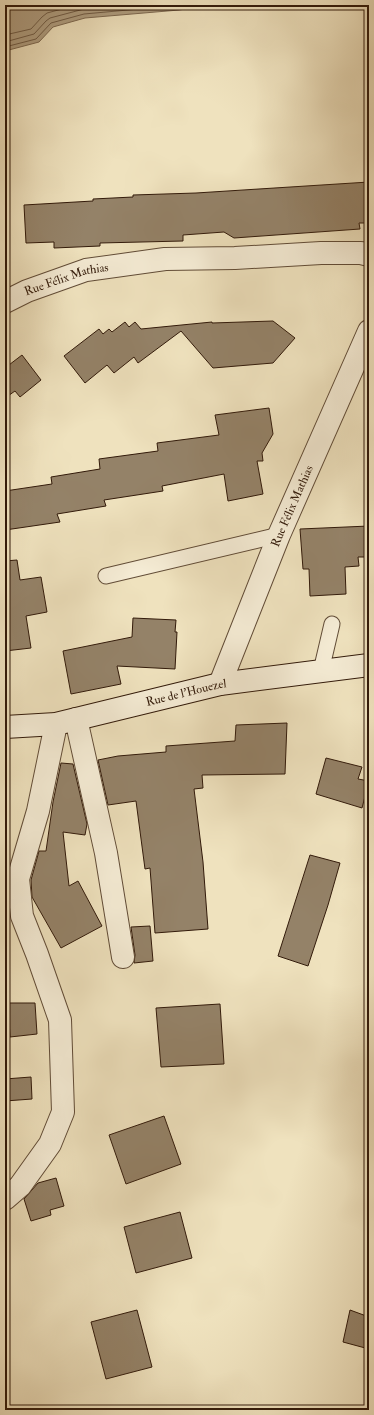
<svg xmlns="http://www.w3.org/2000/svg" width="374" height="1415" font-family="'IM FELL Double Pica',serif">
<style>
.water{fill:#af9e81;stroke:#7d6951}
.lines{fill:none;stroke-linecap:round;stroke-linejoin:round}
.shore{stroke:#705c46;stroke-width:1}
.building{fill:#948268;stroke:#321a0a}
.lane-casing{stroke:#614c37;stroke-width:17}
.street-casing{stroke:#614c37;stroke-width:24}
.secondary-casing{stroke:#321a0a;stroke-width:24}
.lane{stroke:#f5ecd5;stroke-width:15}
.street{stroke:#f5ecd5;stroke-width:22}
.secondary{stroke:#f5ecd5;stroke-width:22}
.labels{text-anchor:middle;stroke-width:3.5;stroke-linejoin:round;paint-order:stroke}
.street-label{font-size:12px;fill:#321a0a;stroke:#f5ecd5}
</style>
<rect width="100%" height="100%" fill="#efe2be"/>
<filter id="stains"><feTurbulence type="fractalNoise" baseFrequency=".005" numOctaves="4"/><feColorMatrix values="0 0 0 0 .2 0 0 0 0 .09 0 0 0 0 .02 0 0 0 .5 -.17"/></filter>
<radialGradient id="worn" r=".72"><stop offset=".6" stop-color="#630" stop-opacity="0"/><stop offset="1" stop-color="#630" stop-opacity=".3"/></radialGradient>
<path class="water" d="M 5,5 L 212,5 L 179,10 L 85,18 L 53,27 L 39,42 L 5,51 Z"/>
<g class="lines">
<g class="shore">
<path d="M 5,35 L 31,29 L 42,17 L 47,13 L 77,5"/>
<path d="M 5,42 L 34,34 L 46,21 L 50,18 L 84,9 L 131,5"/>
<path d="M 5,47 L 36,39 L 51,23 L 84,14 L 183,5"/>
</g>
</g>
<g class="building">
<path d="M 369,182 L 369,223 L 359,223 L 360,229 L 234,238 L 224,232 L 183,235 L 183,241 L 100,243 L 100,246 L 54,248 L 54,242 L 26,243 L 24,205 L 93,201 L 93,199 L 133,197 L 133,195 L 196,193 Z"/>
<path d="M 273,321 L 295,338 L 273,363 L 213,368 L 181,331 L 138,363 L 134,357 L 114,373 L 107,365 L 85,383 L 64,356 L 99,329 L 103,334 L 109,329 L 112,332 L 125,322 L 129,327 L 135,322 L 141,329 L 212,322 L 212,323 Z"/>
<path d="M 22,355 L 41,380 L 20,397 L 15,391 L 5,398 L 5,368 Z"/>
<path d="M 269,408 L 273,434 L 262,453 L 263,461 L 257,461 L 263,494 L 228,501 L 224,474 L 162,486 L 163,491 L 104,500 L 106,506 L 57,514 L 60,522 L 5,530 L 5,491 L 52,484 L 51,477 L 100,469 L 99,459 L 158,451 L 157,443 L 219,435 L 215,415 Z"/>
<path d="M 369,526 L 369,557 L 358,557 L 359,566 L 345,567 L 346,594 L 310,596 L 309,569 L 303,569 L 300,529 Z"/>
<path d="M 17,560 L 20,580 L 41,577 L 47,612 L 26,616 L 31,648 L 5,651 L 5,561 Z"/>
<path d="M 133,618 L 176,620 L 175,632 L 177,632 L 175,669 L 117,666 L 121,684 L 71,694 L 63,651 L 132,637 Z"/>
<path d="M 287,723 L 285,774 L 202,775 L 203,788 L 194,789 L 203,862 L 208,929 L 155,933 L 150,868 L 145,869 L 136,801 L 108,805 L 98,760 L 118,756 L 166,752 L 166,746 L 235,741 L 236,725 Z"/>
<path d="M 326,758 L 362,767 L 358,779 L 369,781 L 362,808 L 316,794 Z"/>
<path d="M 61,763 L 73,764 L 87,824 L 85,835 L 63,832 L 69,886 L 78,881 L 102,926 L 61,948 L 32,897 L 31,880 L 39,851 L 46,851 L 53,802 Z"/>
<path d="M 310,855 L 340,863 L 328,905 L 308,966 L 278,956 Z"/>
<path d="M 150,926 L 153,961 L 134,963 L 135,955 L 131,927 Z"/>
<path d="M 8,1003 L 35,1003 L 37,1034 L 10,1037 Z"/>
<path d="M 220,1004 L 224,1064 L 161,1067 L 156,1008 Z"/>
<path d="M 31,1077 L 32,1099 L 5,1101 L 5,1079 Z"/>
<path d="M 164,1116 L 181,1164 L 126,1184 L 109,1135 Z"/>
<path d="M 56,1178 L 64,1206 L 50,1210 L 51,1215 L 31,1221 L 24,1199 L 38,1183 Z"/>
<path d="M 180,1212 L 192,1258 L 136,1273 L 124,1227 Z"/>
<path d="M 137,1310 L 152,1367 L 106,1379 L 91,1322 Z"/>
<path d="M 350,1310 L 369,1317 L 369,1349 L 343,1342 Z"/>
</g>
<g class="lines">
<g class="lane-casing">
<g id="lane">
<path d="M 106,576 L 279,535"/>
<path d="M 321,671 L 332,624"/>
</g>
</g>
<g class="street-casing">
<g id="street">
<path id="s1" d="M 5,302 L 27,291 L 86,270 L 165,259 L 235,258 L 321,253 L 361,253 L 369,255"/>
<path id="s2" d="M 220,684 L 279,535 L 369,331"/>
<path d="M 76,719 L 106,853 L 123,957"/>
<path d="M 5,1199 L 20,1186 L 50,1144 L 63,1112 L 60,1020 L 37,954 L 22,916 L 18,879 L 38,811 L 56,724"/>
</g>
</g>
<g class="secondary-casing">
<g id="secondary">
<path id="s3" d="M 5,727 L 56,724 L 220,684 L 369,665"/>
</g>
</g>
<use href="#lane" class="lane"/>
<use href="#street" class="street"/>
<use href="#secondary" class="secondary"/>
</g>
<g class="labels">
<g class="street-label">
<text dy="4" stroke="none"><textPath href="#s1" startOffset="66">Rue Félix Mathias</textPath></text>
<text dy="4" stroke="none"><textPath href="#s2" startOffset="192">Rue Félix Mathias</textPath></text>
<text dy="4" stroke="none"><textPath href="#s3" startOffset="185">Rue de l'Houezel</textPath></text>
</g>
</g>
<rect width="374" height="1415" fill="none" stroke="#efe2be" stroke-width="20"/>
<rect x="6" y="6" width="362" height="1403" fill="none" stroke="#321a0a" stroke-width="2"/>
<rect x="10" y="10" width="354" height="1395" fill="none" stroke="#321a0a"/>
<rect width="100%" height="100%" filter="url(#stains)"/>
<rect width="100%" height="100%" fill="url(#worn)"/>
</svg>
